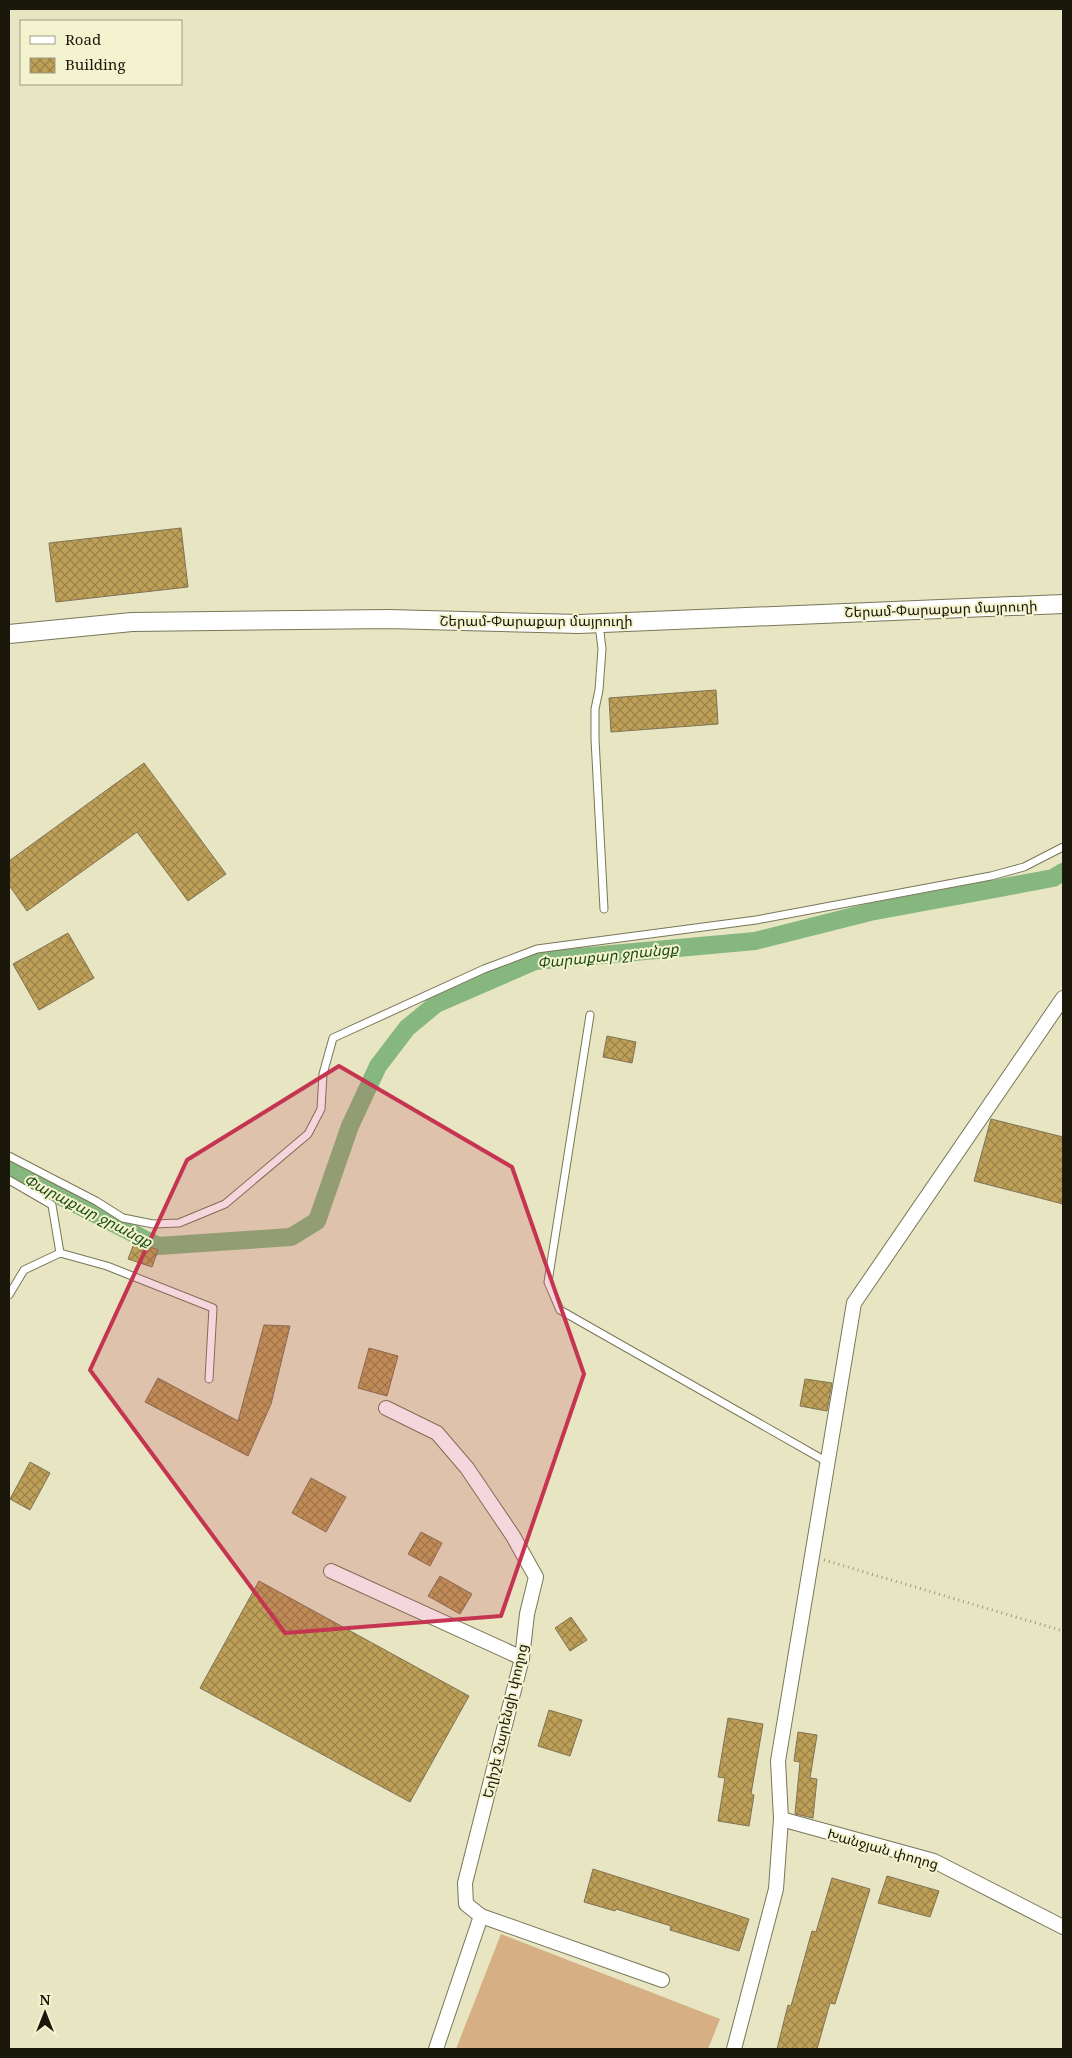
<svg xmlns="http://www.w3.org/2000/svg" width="1072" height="2058" font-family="'Noto Serif','Noto Sans Armenian',serif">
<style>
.pitch{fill:#d6af85}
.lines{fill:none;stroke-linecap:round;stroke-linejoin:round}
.canal{stroke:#86b77e;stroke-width:18}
.building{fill:url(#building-cross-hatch);stroke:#807355}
.service-casing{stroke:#797758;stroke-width:9}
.minor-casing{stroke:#797758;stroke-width:16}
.tertiary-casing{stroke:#797758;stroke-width:20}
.path{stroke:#9b9a7f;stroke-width:3;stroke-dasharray:1 4;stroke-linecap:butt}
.service{stroke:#fff;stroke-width:7}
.minor{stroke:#fff;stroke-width:14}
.tertiary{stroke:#fff;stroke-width:18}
.marked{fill:#c53551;fill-opacity:0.2;stroke:#c53551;stroke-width:4;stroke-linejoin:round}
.labels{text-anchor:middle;stroke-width:4;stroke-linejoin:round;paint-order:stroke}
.street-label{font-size:14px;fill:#19180b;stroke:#f4f3cf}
.water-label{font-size:15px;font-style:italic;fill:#1c4d15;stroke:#f4f3cf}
</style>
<defs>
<pattern id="building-cross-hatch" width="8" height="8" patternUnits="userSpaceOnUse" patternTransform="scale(1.25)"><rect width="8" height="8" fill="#bea059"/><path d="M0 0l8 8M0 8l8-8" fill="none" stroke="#9a8148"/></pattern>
</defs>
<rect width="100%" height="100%" fill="#e7e5c2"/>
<path class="pitch" d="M 501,1934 L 720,2019 L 708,2049 L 456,2049 Z"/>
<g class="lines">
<path class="canal" d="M 9,1170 L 158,1246 L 291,1237 L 317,1221 L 350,1126 L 378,1066 L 407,1028 L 436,1004 L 535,961 L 755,941 L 870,912 L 1053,878 L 1063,872"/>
</g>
<g class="building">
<path d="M 181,528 L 188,587 L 56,602 L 49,543 Z"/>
<path d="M 716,690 L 718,724 L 611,732 L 609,698 Z"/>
<path d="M 144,763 L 226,874 L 188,901 L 137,832 L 27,911 L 9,885 L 9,861 Z"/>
<path d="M 68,933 L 94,978 L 39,1010 L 13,964 Z"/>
<path d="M 607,1036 L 636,1042 L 632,1063 L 603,1057 Z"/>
<path d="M 991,1119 L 1063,1137 L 1063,1204 L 974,1181 Z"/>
<path d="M 135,1241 L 158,1250 L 152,1267 L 128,1259 Z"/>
<path d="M 264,1325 L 290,1326 L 271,1404 L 248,1456 L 145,1402 L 158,1378 L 238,1421 Z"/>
<path d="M 369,1348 L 398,1356 L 387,1396 L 358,1388 Z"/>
<path d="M 805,1379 L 832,1383 L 827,1411 L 800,1406 Z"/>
<path d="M 30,1462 L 50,1473 L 30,1510 L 10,1499 Z"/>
<path d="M 311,1478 L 346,1497 L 326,1532 L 292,1513 Z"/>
<path d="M 421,1532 L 442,1543 L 430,1566 L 408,1554 Z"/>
<path d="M 440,1576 L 472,1594 L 460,1614 L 428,1596 Z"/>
<path d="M 259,1581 L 469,1696 L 410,1802 L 200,1688 Z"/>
<path d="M 571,1617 L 587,1640 L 570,1651 L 555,1628 Z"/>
<path d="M 549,1710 L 582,1720 L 570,1756 L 538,1746 Z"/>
<path d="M 728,1718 L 763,1724 L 751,1794 L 754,1795 L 749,1826 L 718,1821 L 725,1778 L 718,1777 Z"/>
<path d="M 798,1732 L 817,1735 L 810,1778 L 817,1779 L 813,1818 L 795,1814 L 800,1762 L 794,1761 Z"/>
<path d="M 593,1869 L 749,1919 L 739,1951 L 670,1930 L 671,1926 L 616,1909 L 615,1911 L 584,1902 Z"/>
<path d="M 887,1876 L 939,1891 L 930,1917 L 878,1903 Z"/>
<path d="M 832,1878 L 870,1889 L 835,2004 L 830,2003 L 817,2049 L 777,2049 L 788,2005 L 791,2006 L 812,1931 L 816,1932 Z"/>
</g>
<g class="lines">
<g class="service-casing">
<g id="service">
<path d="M 599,624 L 602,649 L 599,690 L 595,709 L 595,739 L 604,909"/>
<path d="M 590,1015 L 548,1282 L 560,1310 L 829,1463"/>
<path d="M 9,1156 L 96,1201 L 123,1218 L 153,1224 L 179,1223 L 225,1204 L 308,1134 L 321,1109 L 323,1074 L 333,1038 L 484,969 L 537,949 L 756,920 L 991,876 L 1024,867 L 1063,847"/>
<path d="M 9,1180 L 52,1205 L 60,1253"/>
<path d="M 9,1295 L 24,1270 L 60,1253 L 107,1266 L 213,1308 L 209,1379"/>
</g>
</g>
<g class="minor-casing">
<g id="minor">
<path d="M 386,1408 L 437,1433 L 467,1468 L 513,1536 L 536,1577 L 527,1614 L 522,1658 L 465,1883 L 466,1904 L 481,1916 L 436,2049"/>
<path d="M 331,1571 L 522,1658"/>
<path d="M 781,1819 L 934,1861 L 1063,1927"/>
<path d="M 481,1916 L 662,1980"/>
<path d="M 734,2049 L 776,1889 L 781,1819 L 778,1761 L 854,1303 L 1063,998"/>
</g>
</g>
<g class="tertiary-casing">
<path id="tertiary" d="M 9,634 L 132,622 L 388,619 L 579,624 L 1063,604"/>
</g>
<path class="path" d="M 824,1560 L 1063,1631"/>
<use href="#service" class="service"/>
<use href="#minor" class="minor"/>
<use href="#tertiary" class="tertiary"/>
</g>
<path class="marked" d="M 339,1066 L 512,1167 L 584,1374 L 501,1616 L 285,1633 L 90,1370 L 187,1160 Z"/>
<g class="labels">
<g class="street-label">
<text transform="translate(941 609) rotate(-2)" y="5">Շերամ-Փարաքար մայրուղի</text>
<text x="536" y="626">Շերամ-Փարաքար մայրուղի</text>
<text transform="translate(505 1721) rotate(-77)" y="5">Եղիշե Չարենցի փողոց</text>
<text transform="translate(883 1849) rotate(16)" y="5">Խանջյան փողոց</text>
</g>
<g class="water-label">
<text transform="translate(608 956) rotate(-6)" y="5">Փարաքար ջրանցք</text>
<text transform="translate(88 1211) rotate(27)" y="5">Փարաքար ջրանցք</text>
</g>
</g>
<rect width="1072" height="2058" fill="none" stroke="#19180b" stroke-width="20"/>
<rect x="20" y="20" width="162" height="65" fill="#f4f3cf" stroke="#9c9b81"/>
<rect x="30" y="36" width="25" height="8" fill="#ffffff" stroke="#9c9b81"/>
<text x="65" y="45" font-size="15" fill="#19180b">Road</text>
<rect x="30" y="58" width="25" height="15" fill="url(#building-cross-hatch)" stroke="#9c9b81"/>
<text x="65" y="70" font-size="15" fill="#19180b">Building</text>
<g transform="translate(45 2013)" stroke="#f4f3cf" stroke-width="4" paint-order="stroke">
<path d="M0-4L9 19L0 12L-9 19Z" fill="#19180b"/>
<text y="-8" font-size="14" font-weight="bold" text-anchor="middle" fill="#19180b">N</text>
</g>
</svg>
